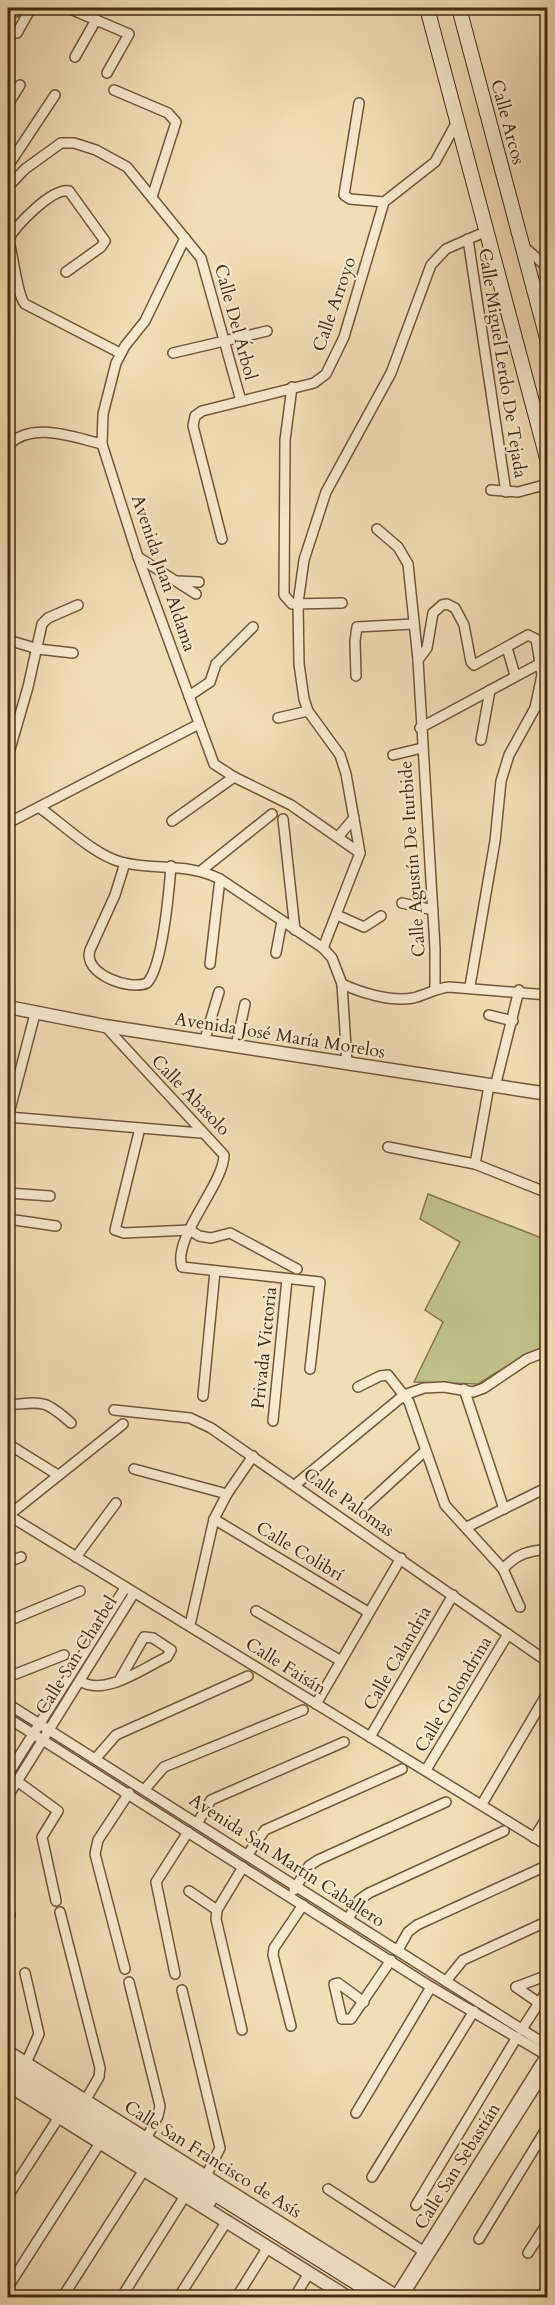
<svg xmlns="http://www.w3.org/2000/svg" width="555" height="2305" font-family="Cardo,serif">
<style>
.green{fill:#c0c08a;stroke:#82764e;stroke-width:1.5}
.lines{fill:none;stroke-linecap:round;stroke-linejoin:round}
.minor-casing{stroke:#70583b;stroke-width:12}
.tertiary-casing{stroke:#70583b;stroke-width:15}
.secondary-casing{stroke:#442c12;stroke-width:16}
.minor{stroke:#f7ead0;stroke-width:9}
.tertiary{stroke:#f7ead0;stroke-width:12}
.secondary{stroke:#f7ead0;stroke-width:14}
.labels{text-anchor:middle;stroke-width:4.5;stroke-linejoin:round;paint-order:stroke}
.street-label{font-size:18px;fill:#442c12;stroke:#f7ead0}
</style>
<rect width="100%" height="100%" fill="#f2deb6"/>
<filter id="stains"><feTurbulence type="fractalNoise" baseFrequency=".00333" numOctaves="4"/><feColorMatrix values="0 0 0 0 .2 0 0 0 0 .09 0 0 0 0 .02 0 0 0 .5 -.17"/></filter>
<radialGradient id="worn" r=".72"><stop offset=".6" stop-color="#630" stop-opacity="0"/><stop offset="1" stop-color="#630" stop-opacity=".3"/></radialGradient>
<path class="green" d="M 428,1194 L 547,1240 L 547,1346 L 528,1353 L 478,1384 L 414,1382 L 443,1322 L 425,1310 L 460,1242 L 420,1219 Z"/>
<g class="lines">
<g class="minor-casing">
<g id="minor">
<path d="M 68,8 L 129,34 L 107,73"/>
<path d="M 8,14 L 31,8"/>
<path d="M 17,33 L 31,8"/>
<path d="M 75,57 L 96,20"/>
<path d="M 114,90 L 168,113 L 176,122 L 152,197"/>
<path d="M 359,103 L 344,195 L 350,199 L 384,202"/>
<path d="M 8,104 L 20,85"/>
<path d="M 8,166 L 55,95"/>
<path d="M 8,187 L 25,169 L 61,143 L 74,143 L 96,150 L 127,167 L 201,258 L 241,401"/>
<path d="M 8,237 C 13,253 17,296 25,304 L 120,353"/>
<path d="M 185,238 L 145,321 L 125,346 L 116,363 L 103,414 L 102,444 L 138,557 L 214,764 L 234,777 L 291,805 L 360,853"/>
<path d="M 468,239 L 506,492"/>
<path d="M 8,240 C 16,225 52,188 69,191 L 105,241 L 101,247 L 66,272"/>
<path d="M 522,245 L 548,268"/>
<path d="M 173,353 L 267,331"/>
<path d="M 292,387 L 285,440 L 284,595 L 292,604 L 342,603"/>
<path d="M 8,445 C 33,421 72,437 102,444"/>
<path d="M 491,490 L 518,492 L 548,484"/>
<path d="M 377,529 L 398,547 L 408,564 L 418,660 L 435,948 L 435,988"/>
<path d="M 222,539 L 193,426 L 195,416 L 202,411 L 314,383 L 326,374 L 344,337 L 384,202 L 435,162 L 458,120"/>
<path d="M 138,557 L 196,594"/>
<path d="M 177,581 L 199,582"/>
<path d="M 8,640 L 38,649 L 73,653"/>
<path d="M 507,648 L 515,675"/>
<path d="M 418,660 L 427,648 L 433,613 L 442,605 L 447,604 L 455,608 L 464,625 L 471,662 L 474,665 L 528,635 L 536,639 L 542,675 L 535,708 L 509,755 L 501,781 L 495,841 L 470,986"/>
<path d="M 356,676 L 355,641 L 357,627 L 413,624"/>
<path d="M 189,696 L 210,682 L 216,664 L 253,627"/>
<path d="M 278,718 L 308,711"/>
<path d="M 420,728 L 541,663"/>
<path d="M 481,740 L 490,690"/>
<path d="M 393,755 L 422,748"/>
<path d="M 8,756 L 28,687 L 42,624 L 48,618 L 78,605"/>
<path d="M 40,808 C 63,824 94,855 121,862 C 155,871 186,862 220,879 L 323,948 L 332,958 L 342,984 L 347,1063"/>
<path d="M 283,819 L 295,930"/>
<path d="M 172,821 L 234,777"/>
<path d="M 8,823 L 199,724"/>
<path d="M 338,837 L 354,818"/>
<path d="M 125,863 L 115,895 L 90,950 C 82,974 130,991 147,983 C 163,966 169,891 171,866"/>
<path d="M 202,870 L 272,814"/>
<path d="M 402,903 L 433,910"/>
<path d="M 337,915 L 364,927 L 381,916"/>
<path d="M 323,948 L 360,853 L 346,774 L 340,755 L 308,711 L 304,699 L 299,664 L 298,603 L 304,560 L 326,492 L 391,373 L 431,265 L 446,249 L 487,231"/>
<path d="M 276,953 L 282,921"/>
<path d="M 210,964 L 220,879"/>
<path d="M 342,984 C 362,993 391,1002 413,998 C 426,995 436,988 449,987 L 548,995"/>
<path d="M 489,1015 L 513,1021"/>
<path d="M 105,1026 L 224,1155 C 224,1184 172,1238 182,1267 L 320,1282 L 310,1369"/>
<path d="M 204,1042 L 219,992"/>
<path d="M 236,1046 L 245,1004"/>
<path d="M 495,1087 L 519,990"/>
<path d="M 8,1117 L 201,1133"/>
<path d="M 8,1117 L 35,1014"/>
<path d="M 140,1128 L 115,1230 L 124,1233 L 190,1230 L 199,1236 L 211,1238 L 230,1233 L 297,1269"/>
<path d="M 388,1147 L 475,1164 L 548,1193"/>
<path d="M 475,1164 L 489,1086"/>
<path d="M 8,1193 L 50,1196"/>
<path d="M 8,1219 L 56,1226"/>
<path d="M 358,1387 L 380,1376 L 388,1375 L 409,1402 L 445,1505 L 503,1569 L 520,1607"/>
<path d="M 464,1389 L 504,1509"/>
<path d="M 203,1396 L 215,1271"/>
<path d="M 8,1405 C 43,1402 44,1399 71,1423"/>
<path d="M 114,1410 L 190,1418 L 211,1428 L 548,1662"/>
<path d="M 273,1421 L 287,1279"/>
<path d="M 8,1444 L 58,1475"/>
<path d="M 134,1469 L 227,1494"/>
<path d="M 295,1485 L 404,1395 L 424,1388 L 444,1387 L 473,1392 L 484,1388 L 527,1359 L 548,1351"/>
<path d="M 365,1506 L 425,1451"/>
<path d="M 8,1515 L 548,1846"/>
<path d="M 9,1515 L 123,1424"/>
<path d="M 214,1519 L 368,1612"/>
<path d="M 467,1527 L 548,1487"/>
<path d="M 76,1557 L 116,1503"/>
<path d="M 8,1562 L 21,1557"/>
<path d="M 503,1569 C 515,1556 524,1552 541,1550"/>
<path d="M 256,1611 L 341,1661"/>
<path d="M 8,1621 L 80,1591"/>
<path d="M 190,1625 L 214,1519 L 227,1494 L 253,1456"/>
<path d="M 546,1629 L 548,1628"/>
<path d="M 8,1677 L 64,1655"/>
<path d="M 80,1681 C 105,1697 143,1668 167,1657 L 171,1650 L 153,1638 L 144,1637 L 120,1679"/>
<path d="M 8,1704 L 548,2046"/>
<path d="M 316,1704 L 401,1558"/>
<path d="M 8,1718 L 431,1987 L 548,2056"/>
<path d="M 370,1737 L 453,1595"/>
<path d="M 96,1758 L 116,1735 L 248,1676"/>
<path d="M 426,1770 L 508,1634"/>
<path d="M 8,1774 L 125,1588"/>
<path d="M 17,1781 L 58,1811 L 42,1837 L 56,1901"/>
<path d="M 145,1789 L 164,1767 L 303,1710"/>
<path d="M 8,1796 L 134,1593"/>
<path d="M 482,1804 L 548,1692"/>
<path d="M 198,1822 L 211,1800 L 344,1742"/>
<path d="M 534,1838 L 548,1816"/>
<path d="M 248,1854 L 265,1830 L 402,1769"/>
<path d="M 294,1890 L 309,1866 L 318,1860 L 446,1802"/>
<path d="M 189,1891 L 217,1910"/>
<path d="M 8,1908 L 10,1915"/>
<path d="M 60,1912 L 100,2068 L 99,2077 L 85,2101"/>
<path d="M 348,1919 L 359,1900 L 369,1893 L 504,1831"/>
<path d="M 398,1950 L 408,1932 L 417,1925 L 546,1866"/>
<path d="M 125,1969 L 95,1854 L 98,1840 L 129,1793"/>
<path d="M 25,1973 L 39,2034 L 26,2063"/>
<path d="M 175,1974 L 156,1882 L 188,1832"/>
<path d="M 446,1981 L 463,1960 L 548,1921"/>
<path d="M 129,1982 L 160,2106 L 158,2116 L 146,2139"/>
<path d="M 516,1987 L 548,1975"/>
<path d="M 516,1987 L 539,2003"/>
<path d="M 182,1990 L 220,2148 L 206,2176"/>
<path d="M 364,2002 L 338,1983 L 334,1984 L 342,2019 L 351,2019 L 391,1960"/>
<path d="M 291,2026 L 273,1955 L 274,1948 L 303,1905"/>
<path d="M 522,2029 L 548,1989"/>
<path d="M 242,2030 L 216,1919 L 217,1910 L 243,1867"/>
<path d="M 356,2113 L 431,1987"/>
<path d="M 372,2177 L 474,2011"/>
<path d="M 328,2189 L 423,2251"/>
<path d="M 8,2196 L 59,2117"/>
<path d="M 416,2205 L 517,2037"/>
<path d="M 479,2239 L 548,2126"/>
<path d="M 528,2253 L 548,2222"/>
<path d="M 8,2287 L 100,2143"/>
<path d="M 62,2298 L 144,2170"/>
<path d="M 121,2298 L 185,2196"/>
<path d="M 178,2298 L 227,2221"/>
<path d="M 236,2298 L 268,2247"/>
<path d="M 294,2298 L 309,2273"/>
<path d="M 394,2298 L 548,2052"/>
<path d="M 402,2298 L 548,2067"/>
</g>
</g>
<g class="tertiary-casing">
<g id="tertiary">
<path d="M 8,1007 L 105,1026 L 548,1094"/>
<path d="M 8,2052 L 399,2298"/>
<path d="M 8,2085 L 349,2298"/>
</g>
</g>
<g class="secondary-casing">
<g id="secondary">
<path d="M 427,8 L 548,462"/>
<path d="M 459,8 L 548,342"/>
<path d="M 8,2064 L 381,2298"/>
<path d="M 8,2076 L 209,2201"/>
</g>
</g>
<use href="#minor" class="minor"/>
<use href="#tertiary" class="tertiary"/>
<use href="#secondary" class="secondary"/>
</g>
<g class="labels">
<g class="street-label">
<text transform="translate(508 122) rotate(75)" y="6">Calle Arcos</text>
<text transform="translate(334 304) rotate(-71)" y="6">Calle Arroyo</text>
<text transform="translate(236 322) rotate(75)" y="6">Calle Del Árbol</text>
<text transform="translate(503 363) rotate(81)" y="6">Calle Miguel Lerdo De Tejada</text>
<text transform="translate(164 573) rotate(71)" y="6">Avenida Juan Aldama</text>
<text transform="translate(412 859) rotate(-94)" y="6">Calle Agustín De Iturbide</text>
<text transform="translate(280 1035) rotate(9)" y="6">Avenida José María Morelos</text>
<text transform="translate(191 1095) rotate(46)" y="6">Calle Abasolo</text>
<text transform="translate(264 1348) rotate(-84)" y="6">Privada Victoria</text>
<text transform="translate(349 1502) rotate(35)" y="6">Calle Palomas</text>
<text transform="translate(300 1551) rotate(31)" y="6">Calle Colibrí</text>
<text transform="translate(76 1655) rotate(-58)" y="6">Calle San Charbel</text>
<text transform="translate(397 1658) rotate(-60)" y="6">Calle Calandria</text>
<text transform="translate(286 1666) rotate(32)" y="6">Calle Faisán</text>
<text transform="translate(453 1694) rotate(-59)" y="6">Calle Golondrina</text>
<text transform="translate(287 1860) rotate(33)" y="6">Avenida San Martín Caballero</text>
<text transform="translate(213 2159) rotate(32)" y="6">Calle San Francisco de Asís</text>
<text transform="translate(457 2166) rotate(-58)" y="6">Calle San Sebastián</text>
</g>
</g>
<rect width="555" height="2305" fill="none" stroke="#f2deb6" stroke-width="30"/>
<rect x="9" y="9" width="537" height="2287" fill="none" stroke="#442c12" stroke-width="3"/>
<rect x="15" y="15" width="525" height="2275" fill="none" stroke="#442c12" stroke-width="1.5"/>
<rect width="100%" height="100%" filter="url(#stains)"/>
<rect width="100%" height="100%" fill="url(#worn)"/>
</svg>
